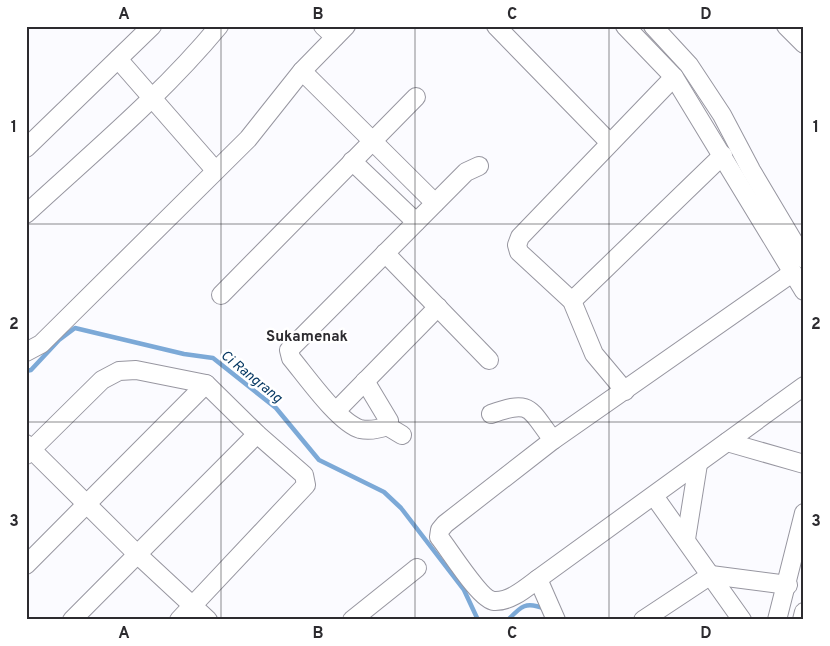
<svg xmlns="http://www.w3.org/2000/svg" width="830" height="646" font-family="Overpass,sans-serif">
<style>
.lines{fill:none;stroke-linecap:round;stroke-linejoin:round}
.stream{stroke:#7ca9d7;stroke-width:4.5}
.minor-casing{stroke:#9796a0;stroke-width:20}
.minor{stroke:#fff;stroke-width:18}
.grid{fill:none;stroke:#2c2b2f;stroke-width:1;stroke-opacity:0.55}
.labels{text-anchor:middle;stroke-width:5;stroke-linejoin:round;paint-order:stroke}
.water-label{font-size:14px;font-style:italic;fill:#063863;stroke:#fff}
.quarter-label{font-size:15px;font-weight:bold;fill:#2c2b2f;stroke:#fff}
.neatline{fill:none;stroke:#2c2b2f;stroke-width:2}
.grid-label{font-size:16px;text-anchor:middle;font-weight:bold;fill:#2c2b2f}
</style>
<rect width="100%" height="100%" fill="#fbfbff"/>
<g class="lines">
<g class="stream">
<path d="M 26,371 L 31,370 L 59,340 L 75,328 L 184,354 L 213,358 L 276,408 L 319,460 L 384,492 L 401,508 L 464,590 L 478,620"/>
<path d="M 508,620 C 521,606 526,601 545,609"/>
</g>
<g class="minor-casing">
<g id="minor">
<path d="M 323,26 L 335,37"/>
<path d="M 496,26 L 610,143"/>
<path d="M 625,26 L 674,77 L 804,291"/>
<path d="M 653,26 L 689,65 L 722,115 L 751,170 L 804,259"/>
<path d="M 786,26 L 804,44"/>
<path d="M 118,59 L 215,170"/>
<path d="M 302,71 L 435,203"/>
<path d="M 26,148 L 152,26"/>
<path d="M 352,161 L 416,222"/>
<path d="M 26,214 C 92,153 162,95 219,26"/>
<path d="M 385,253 L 489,360"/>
<path d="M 792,273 L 553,440 L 445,524 L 440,530 L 439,537 C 449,549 480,600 494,601 C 510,602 526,588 538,579 L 804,386"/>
<path d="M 221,295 L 416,97"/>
<path d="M 572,301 L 723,155"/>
<path d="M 26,352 L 41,344 L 248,139 L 302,71 L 346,26"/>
<path d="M 365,381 L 389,421 L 387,426"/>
<path d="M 625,391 L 594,354 L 572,301 L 519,252 L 517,245 L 520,237 L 674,77"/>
<path d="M 336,411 L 438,307"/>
<path d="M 491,414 C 532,399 529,409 553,440"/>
<path d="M 402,435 L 387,426 C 379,429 369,431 360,429 C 339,423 306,376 291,358 L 289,350 L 466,172 L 479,166"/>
<path d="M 727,442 L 804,464"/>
<path d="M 26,444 L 137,554 L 208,620"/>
<path d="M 26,455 L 102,380 L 119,371 L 136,370 L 206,384 L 257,434 L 304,475 L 306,485 L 179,620"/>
<path d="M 654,496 L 742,620"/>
<path d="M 686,539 L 698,464"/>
<path d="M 26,565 L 206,384"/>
<path d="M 538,579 L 556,620"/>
<path d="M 72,620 L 257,434"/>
<path d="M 352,620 L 417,568"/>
<path d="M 643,620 L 711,575 L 788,585"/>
<path d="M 777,620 L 804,513"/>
<path d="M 802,620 L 804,612"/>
</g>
</g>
<use href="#minor" class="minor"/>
</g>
<path class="grid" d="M 221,26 L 221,620M 415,26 L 415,620M 609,26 L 609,620M 26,224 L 804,224M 26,422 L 804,422"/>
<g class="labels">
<g class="water-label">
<text transform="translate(252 376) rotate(39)" y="5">Ci Rangrang</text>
</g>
<g class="quarter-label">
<text x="307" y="341">Sukamenak</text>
</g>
</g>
<rect width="830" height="646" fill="none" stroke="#ffffff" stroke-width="55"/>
<rect x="28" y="28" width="774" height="590" class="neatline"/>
<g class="grid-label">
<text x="124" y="19">A</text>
<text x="318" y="19">B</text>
<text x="512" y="19">C</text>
<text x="706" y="19">D</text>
<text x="14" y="132">1</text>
<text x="816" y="132">1</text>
<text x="14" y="329">2</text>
<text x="816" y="329">2</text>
<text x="14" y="526">3</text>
<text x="816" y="526">3</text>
<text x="124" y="638">A</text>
<text x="318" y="638">B</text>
<text x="512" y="638">C</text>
<text x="706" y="638">D</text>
</g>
</svg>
